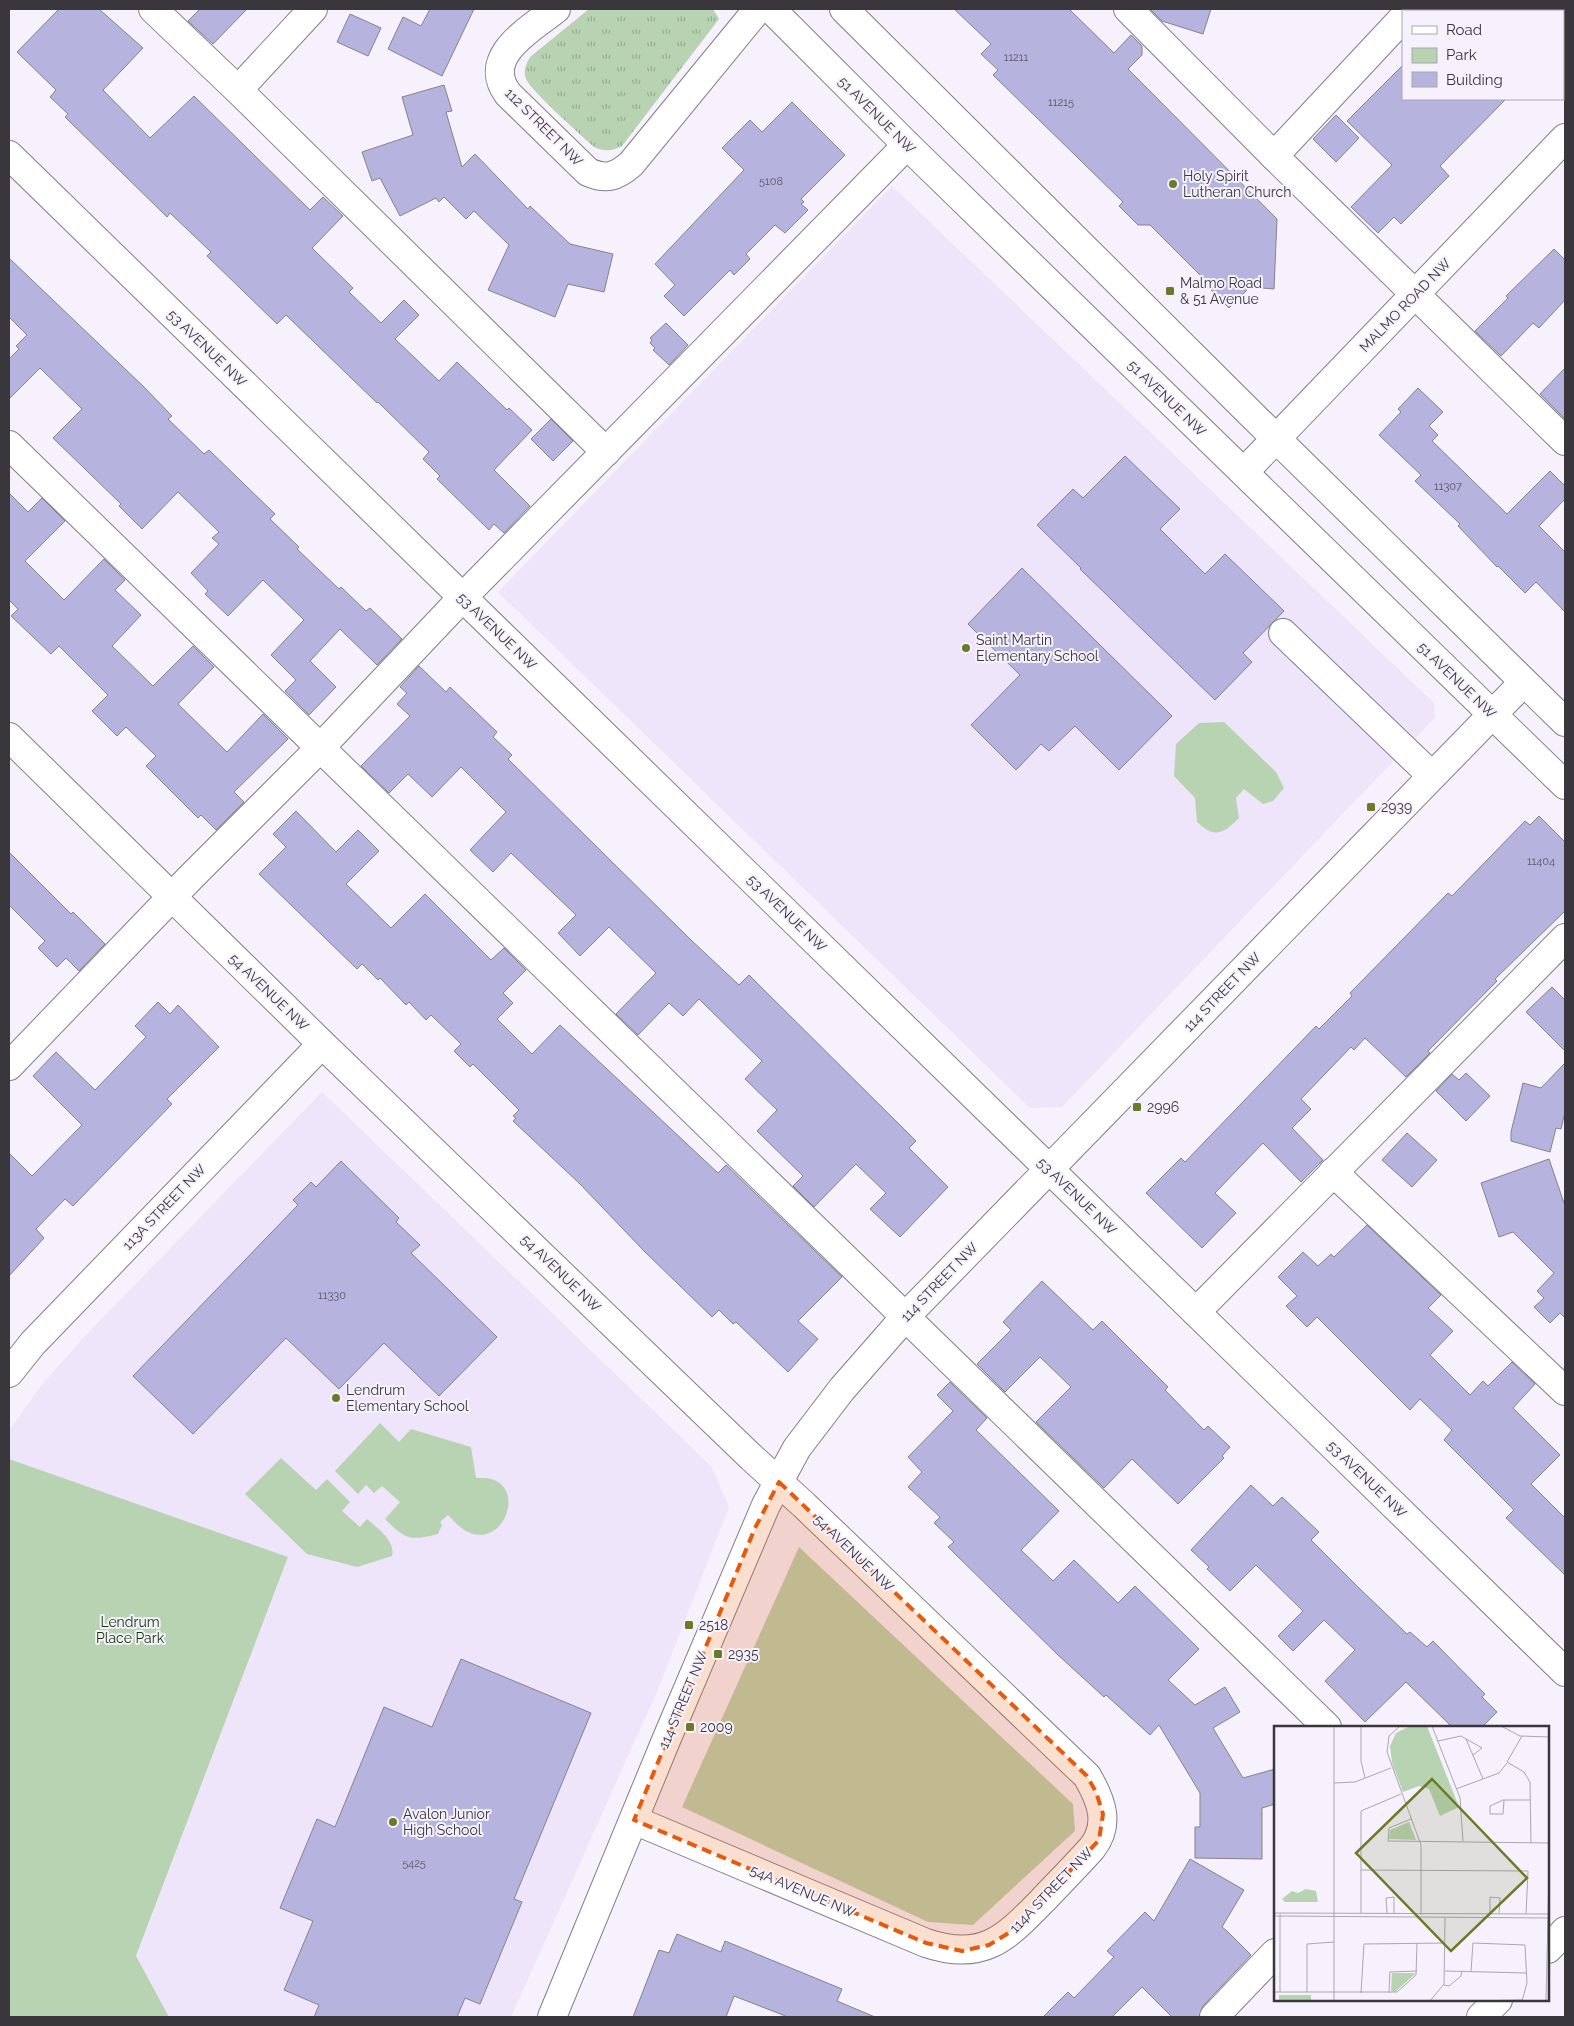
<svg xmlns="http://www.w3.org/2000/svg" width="1574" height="2026" font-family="Raleway,sans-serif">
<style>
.education{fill:#eee5fa}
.grass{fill:url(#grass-tufts)}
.green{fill:#b8d3b2}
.building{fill:#b6b4de;stroke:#83838e}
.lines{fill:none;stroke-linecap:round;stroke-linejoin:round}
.minor-casing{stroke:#837f89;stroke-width:30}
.major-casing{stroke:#837f89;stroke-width:30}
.minor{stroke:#fff;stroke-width:28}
.major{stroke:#fff;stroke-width:28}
.marked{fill:#e8590c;fill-opacity:0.2;stroke:#e8590c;stroke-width:4;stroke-dasharray:10 6;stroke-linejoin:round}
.poi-dot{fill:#6b7a27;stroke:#f6f1fd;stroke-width:2}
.labels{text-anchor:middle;stroke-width:4;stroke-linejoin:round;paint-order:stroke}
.number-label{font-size:11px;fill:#585664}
.street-label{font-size:14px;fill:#39373b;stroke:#f6f1fd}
.poi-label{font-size:14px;fill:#39373b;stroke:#f6f1fd;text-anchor:start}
.park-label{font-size:14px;fill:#0f3703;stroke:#f6f1fd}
.inset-road{fill:none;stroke:#aaa7af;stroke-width:1}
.view{fill:#6b7a27;fill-opacity:0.15;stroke:#6b7a27;stroke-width:2.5}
.inset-edge{fill:none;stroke:#39373b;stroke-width:2.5}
</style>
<defs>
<pattern id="grass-tufts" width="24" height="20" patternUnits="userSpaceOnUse" patternTransform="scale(1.25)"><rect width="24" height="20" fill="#b8d3b2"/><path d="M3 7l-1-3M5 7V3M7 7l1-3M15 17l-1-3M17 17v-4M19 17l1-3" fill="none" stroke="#97ac92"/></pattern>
</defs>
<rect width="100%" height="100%" fill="#f6f1fd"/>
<g class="education">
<path d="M 892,186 L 1434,703 L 1435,717 L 1426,727 L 1062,1107 L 1030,1108 L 498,592 Z"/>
<path d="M 322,1092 L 711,1466 L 729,1507 L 659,1687 L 511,2017 L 169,2017 L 136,1957 L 288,1557 L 9,1459 L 9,1431 L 40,1387 L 83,1338 Z"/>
</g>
<path class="grass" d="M 589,9 L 713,9 L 719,19 L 622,146 C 612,151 605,152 594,147 C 581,135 532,92 526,79 C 523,71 526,64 530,57 Z"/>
<g class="green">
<path d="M 1224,722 L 1276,772 L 1284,788 L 1273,801 L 1263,804 L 1244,789 L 1236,798 L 1239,818 C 1223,834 1215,839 1197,822 L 1195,798 L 1174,776 L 1176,744 L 1199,723 Z"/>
<path d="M 380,1423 L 399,1442 L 411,1429 L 471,1447 L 476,1478 C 532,1473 507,1553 466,1531 C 459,1527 454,1521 448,1515 L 440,1522 L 442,1525 L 438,1534 C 410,1541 406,1540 385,1519 L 400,1502 L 382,1486 L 374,1493 L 366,1485 L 358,1494 L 335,1471 Z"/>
<path d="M 281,1458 L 316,1490 L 327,1479 L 350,1502 L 342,1511 L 360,1527 L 367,1519 C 377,1528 396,1541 392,1556 L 357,1567 L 307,1554 L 245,1494 Z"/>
<path d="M 9,1459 L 288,1557 L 136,1956 L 169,2017 L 9,2017 Z"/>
<path d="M 799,1547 L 1073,1804 L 1075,1831 L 973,1925 L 928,1922 L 682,1807 Z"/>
</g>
<g class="building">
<path d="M 59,9 L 99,9 L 143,48 L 103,90 L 150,138 L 194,96 L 310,210 L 323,197 L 343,216 L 312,248 L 353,288 L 349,292 L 381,323 L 404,300 L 419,315 L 395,339 L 439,381 L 457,362 L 507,410 L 509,408 L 532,430 L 494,470 L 530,506 L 504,533 L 494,524 L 489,530 L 437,479 L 440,476 L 423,459 L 429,452 L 378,402 L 377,403 L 286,315 L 277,324 L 207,256 L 211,252 L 170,213 L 167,217 L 65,117 L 68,114 L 50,97 L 56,90 L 17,52 Z"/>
<path d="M 200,9 L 247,9 L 213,44 L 188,21 Z"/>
<path d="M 430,9 L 474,9 L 442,76 L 388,49 L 403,17 L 421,26 Z"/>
<path d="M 954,9 L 1069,9 L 1114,53 L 1131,35 L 1142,46 L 1142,55 L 1128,69 L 1277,219 L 1274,289 L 1250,287 L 1229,308 L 1208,287 L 1208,283 L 1150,225 L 1138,225 L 1119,206 L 1123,202 L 993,75 L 998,70 L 981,54 L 991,44 Z"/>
<path d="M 1150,9 L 1211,9 L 1203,34 L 1162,21 Z"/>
<path d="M 350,14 L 381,28 L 368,56 L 337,42 Z"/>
<path d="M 1403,65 L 1403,99 L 1506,99 L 1440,166 L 1449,176 L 1401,224 L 1394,217 L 1378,233 L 1351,207 L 1392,165 L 1347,121 Z"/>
<path d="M 444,85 L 452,111 L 446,112 L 462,167 L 475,154 L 528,209 L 530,206 L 570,244 L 613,254 L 604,292 L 568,284 L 555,317 L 488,290 L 509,245 L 474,211 L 466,219 L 444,197 L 439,202 L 436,198 L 400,216 L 380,178 L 372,181 L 362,152 L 413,135 L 402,97 Z"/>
<path d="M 792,102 L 845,155 L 801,199 L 804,202 L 801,204 L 808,210 L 785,233 L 775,225 L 746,254 L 750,259 L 734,275 L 730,270 L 684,316 L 664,296 L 675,285 L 655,264 L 744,170 L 722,148 L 750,120 L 762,132 Z"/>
<path d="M 1336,115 L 1359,138 L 1336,162 L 1313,139 Z"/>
<path d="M 1554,249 L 1565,260 L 1565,300 L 1539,328 L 1533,323 L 1501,356 L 1475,331 L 1508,298 L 1506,296 Z"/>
<path d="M 9,258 L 144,387 L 172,416 L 168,419 L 204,454 L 209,450 L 275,514 L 270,519 L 299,547 L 297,549 L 339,589 L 341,587 L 366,611 L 370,608 L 402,639 L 377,665 L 340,629 L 310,661 L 336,687 L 309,715 L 285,691 L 296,680 L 271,655 L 304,620 L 263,580 L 228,616 L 205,594 L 208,591 L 191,573 L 219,544 L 212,538 L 219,532 L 178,492 L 142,529 L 119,506 L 121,504 L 53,438 L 82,409 L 40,368 L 9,399 L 9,359 L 19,349 L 16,346 L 27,335 L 9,317 Z"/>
<path d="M 666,323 L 688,345 L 669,365 L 653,350 L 655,348 L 650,343 L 652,340 L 650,338 Z"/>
<path d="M 1565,368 L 1565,419 L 1540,394 Z"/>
<path d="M 1418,388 L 1443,412 L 1429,426 L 1438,435 L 1432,441 L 1507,514 L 1550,471 L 1565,486 L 1565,499 L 1539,526 L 1565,552 L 1565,612 L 1536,582 L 1525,593 L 1498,566 L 1497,567 L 1458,526 L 1460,524 L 1415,481 L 1421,475 L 1379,435 L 1401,412 L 1398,409 Z"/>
<path d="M 551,419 L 573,441 L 553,461 L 531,439 Z"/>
<path d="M 1125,456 L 1180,509 L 1160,529 L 1205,574 L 1225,554 L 1284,611 L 1243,653 L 1252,662 L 1215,700 L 1080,569 L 1081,568 L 1037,525 L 1073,489 L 1083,498 Z"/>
<path d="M 9,493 L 28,512 L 42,498 L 65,521 L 25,561 L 64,600 L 104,559 L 125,580 L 115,590 L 141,615 L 112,646 L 153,686 L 193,646 L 214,667 L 178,704 L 227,752 L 263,714 L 288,739 L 234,792 L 244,802 L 216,830 L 201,815 L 198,818 L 146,766 L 156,756 L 126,727 L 117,736 L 92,711 L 108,695 L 59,646 L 51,654 L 11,616 L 18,609 L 9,600 Z"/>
<path d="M 1022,568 L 1172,716 L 1119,770 L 1075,726 L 1049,751 L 1041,744 L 1016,770 L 971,725 L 1020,675 L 968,624 Z"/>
<path d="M 419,666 L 446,692 L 450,687 L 497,732 L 493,737 L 512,755 L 508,759 L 690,939 L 739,985 L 749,975 L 916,1141 L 909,1148 L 948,1187 L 900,1237 L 870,1209 L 886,1193 L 856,1164 L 814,1207 L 793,1186 L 803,1176 L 757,1131 L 777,1110 L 745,1079 L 762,1061 L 699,999 L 683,1016 L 669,1003 L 638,1035 L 616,1014 L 656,973 L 609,927 L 580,956 L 558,933 L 576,915 L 511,853 L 493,872 L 470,850 L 506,812 L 461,767 L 432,797 L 408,774 L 389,793 L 361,766 L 410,716 L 397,704 L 407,693 L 400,687 Z"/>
<path d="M 296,811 L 336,852 L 358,830 L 379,851 L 346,884 L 391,928 L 425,894 L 491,960 L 504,948 L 526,970 L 503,993 L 513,1003 L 497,1019 L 532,1054 L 560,1025 L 718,1173 L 726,1165 L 842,1277 L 798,1321 L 818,1339 L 788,1372 L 736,1322 L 733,1324 L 719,1310 L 712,1317 L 644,1251 L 580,1184 L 513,1121 L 516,1118 L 513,1116 L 519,1110 L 473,1064 L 470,1067 L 454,1051 L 461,1044 L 431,1015 L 426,1020 L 409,1002 L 406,1005 L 380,978 L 378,980 L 362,964 L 357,969 L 259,874 L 286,847 L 273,834 Z"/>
<path d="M 1539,816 L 1565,842 L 1565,911 L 1495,979 L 1497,981 L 1428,1051 L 1430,1053 L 1406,1077 L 1365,1038 L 1354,1050 L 1351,1047 L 1301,1099 L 1311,1109 L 1292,1128 L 1323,1160 L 1301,1182 L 1263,1143 L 1215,1193 L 1236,1213 L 1202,1248 L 1146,1193 L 1181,1158 L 1185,1162 L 1316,1026 L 1319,1029 L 1352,996 L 1350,993 L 1448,893 L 1452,896 L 1525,821 L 1530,825 Z"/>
<path d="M 9,852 L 71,914 L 73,912 L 105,944 L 79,971 L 66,958 L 57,967 L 38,948 L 45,941 L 9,905 Z"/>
<path d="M 1552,987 L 1565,1000 L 1565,1051 L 1526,1012 Z"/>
<path d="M 158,1002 L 170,1014 L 178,1005 L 219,1047 L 167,1099 L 172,1104 L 73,1206 L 65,1199 L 36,1229 L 44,1238 L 9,1276 L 9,1153 L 32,1176 L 82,1125 L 33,1076 L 56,1052 L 95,1090 L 146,1037 L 135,1026 Z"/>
<path d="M 1565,1063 L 1565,1112 L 1561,1129 L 1556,1128 L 1550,1152 L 1511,1141 L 1511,1132 L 1523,1083 L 1541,1088 Z"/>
<path d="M 1466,1073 L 1490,1096 L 1466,1121 L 1436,1091 L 1452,1074 L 1459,1080 Z"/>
<path d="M 1407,1133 L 1437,1160 L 1412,1187 L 1382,1160 Z"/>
<path d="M 1549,1159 L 1565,1206 L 1565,1318 L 1560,1313 L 1550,1323 L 1534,1307 L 1544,1298 L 1537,1291 L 1554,1273 L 1513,1232 L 1499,1237 L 1481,1183 Z"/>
<path d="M 341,1161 L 399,1218 L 396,1222 L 420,1245 L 411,1253 L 497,1337 L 439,1396 L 384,1343 L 339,1389 L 286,1338 L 193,1434 L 133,1376 L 298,1205 L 293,1200 L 311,1182 L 316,1187 Z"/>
<path d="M 1367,1225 L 1441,1295 L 1428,1308 L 1453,1331 L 1430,1355 L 1470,1395 L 1483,1381 L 1488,1386 L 1512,1362 L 1535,1384 L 1513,1408 L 1560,1455 L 1531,1484 L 1565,1518 L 1565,1575 L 1506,1518 L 1514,1510 L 1444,1440 L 1452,1430 L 1420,1399 L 1410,1410 L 1317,1317 L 1307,1327 L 1286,1306 L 1297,1296 L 1278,1277 L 1303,1252 L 1318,1266 L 1331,1254 L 1334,1257 Z"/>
<path d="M 1042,1281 L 1093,1330 L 1102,1321 L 1168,1387 L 1165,1390 L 1204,1430 L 1208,1426 L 1230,1447 L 1222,1456 L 1224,1458 L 1178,1504 L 1132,1459 L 1104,1488 L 1036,1422 L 1071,1387 L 1040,1357 L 1005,1392 L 977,1364 L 1011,1330 L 1003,1322 Z"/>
<path d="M 950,1382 L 987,1418 L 976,1430 L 1059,1511 L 1021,1550 L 1053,1581 L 1074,1560 L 1118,1603 L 1135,1586 L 1199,1649 L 1168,1680 L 1195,1705 L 1225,1687 L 1240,1712 L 1213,1728 L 1243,1778 L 1275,1769 L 1275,1804 L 1262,1808 L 1262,1859 L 1195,1858 L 1195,1827 L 1200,1827 L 1200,1793 L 1159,1725 L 1150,1735 L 1106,1695 L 1104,1697 L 1058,1655 L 948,1547 L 954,1542 L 934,1523 L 940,1517 L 908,1487 L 922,1472 L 908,1457 L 953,1411 L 937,1395 Z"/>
<path d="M 1251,1485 L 1273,1506 L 1282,1497 L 1319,1532 L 1311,1540 L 1358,1587 L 1407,1634 L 1410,1632 L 1427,1647 L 1433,1641 L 1485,1694 L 1482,1697 L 1497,1712 L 1482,1727 L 1452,1727 L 1406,1682 L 1365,1722 L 1325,1681 L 1355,1650 L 1324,1620 L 1293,1651 L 1278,1636 L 1303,1611 L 1256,1565 L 1230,1591 L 1207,1569 L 1209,1567 L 1191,1550 Z"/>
<path d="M 461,1659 L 591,1713 L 514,1899 L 522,1902 L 480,2004 L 465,1998 L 457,2017 L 314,2017 L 319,2005 L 284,1990 L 313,1921 L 280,1908 L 317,1819 L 335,1827 L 384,1707 L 432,1727 Z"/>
<path d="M 1190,1859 L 1244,1890 L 1222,1927 L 1227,1931 L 1251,1955 L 1203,2006 L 1199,2017 L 1172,2017 L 1142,1987 L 1112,2017 L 1043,2017 L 1068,1992 L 1074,1998 L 1114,1957 L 1107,1951 L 1145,1912 L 1154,1921 Z"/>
<path d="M 677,1934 L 721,1952 L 725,1941 L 842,1989 L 837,2001 L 875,2017 L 788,2017 L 734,1996 L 726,2017 L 633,2017 L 659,1950 L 669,1953 Z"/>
</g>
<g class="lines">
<g class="minor-casing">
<g id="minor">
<path d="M 153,9 L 238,90 L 606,452"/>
<path d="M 556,9 C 531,29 480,56 508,94 L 588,172 C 606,180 616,177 631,164 L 758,9"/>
<path d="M 1128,9 L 1274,156 L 1565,441"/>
<path d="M 238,90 L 313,9"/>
<path d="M 9,155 L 1565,1672"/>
<path d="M 1274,156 L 1403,18"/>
<path d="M 9,445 L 1327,1727"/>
<path d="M 1244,472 L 1565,138"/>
<path d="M 1283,633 L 1431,775"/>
<path d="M 9,737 L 322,1044 L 751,1457 L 804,1505 L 1087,1776 C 1101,1800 1111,1824 1092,1848 C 1076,1866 1059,1883 1042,1901 C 1005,1939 982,1962 926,1943 L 634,1820"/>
<path d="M 9,1066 L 191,877 L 320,748 L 462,598 L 907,145"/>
<path d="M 1333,1172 L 1565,1391"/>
<path d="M 1196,1312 L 1565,938"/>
<path d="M 9,1373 L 33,1343 L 322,1044"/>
<path d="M 1548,1949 L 1565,1931"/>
<path d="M 552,2017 L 667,1738 L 766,1505 L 797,1448 L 842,1389 L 906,1316 L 1524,682"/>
<path d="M 1214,2017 L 1275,1953"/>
<path d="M 1481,2017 L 1498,2000"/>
</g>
</g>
<g class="major-casing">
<g id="major">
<path d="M 771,9 L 907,145 L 1565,785"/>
<path d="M 844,9 L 1248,411 L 1565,722"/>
</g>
</g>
<use href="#minor" class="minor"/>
<use href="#major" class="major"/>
</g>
<path class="marked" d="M 779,1482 L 1087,1776 L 1096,1792 L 1103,1814 L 1099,1840 L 1015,1929 L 989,1945 L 962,1951 L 926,1943 L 634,1820 L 755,1528 Z"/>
<g class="poi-dot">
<circle cx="1173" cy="184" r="5"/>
<rect x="1165" y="286" width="10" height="10" rx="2.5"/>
<circle cx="966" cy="648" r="5"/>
<rect x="1366" y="802" width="10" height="10" rx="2.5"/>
<rect x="1132" y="1102" width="10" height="10" rx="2.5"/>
<circle cx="336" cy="1398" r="5"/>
<rect x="684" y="1620" width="10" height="10" rx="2.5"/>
<rect x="713" y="1649" width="10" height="10" rx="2.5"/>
<rect x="685" y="1722" width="10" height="10" rx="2.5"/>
<circle cx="393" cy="1822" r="5"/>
</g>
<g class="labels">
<g class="number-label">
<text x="1016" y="61">11211</text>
<text x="1061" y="106">11215</text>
<text x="771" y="185">5108</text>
<text x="1448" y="490">11307</text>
<text x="1541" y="865">11404</text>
<text x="332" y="1299">11330</text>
<text x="414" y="1867">5425</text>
</g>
<g class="street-label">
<text transform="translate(877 115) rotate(45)" y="5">51 AVENUE NW</text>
<text transform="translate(544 127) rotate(45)" y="5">112 STREET NW</text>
<text transform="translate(1405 305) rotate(-46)" y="5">MALMO ROAD NW</text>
<text transform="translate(207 348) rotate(44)" y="5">53 AVENUE NW</text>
<text transform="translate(1167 398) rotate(44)" y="5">51 AVENUE NW</text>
<text transform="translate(497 631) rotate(44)" y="5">53 AVENUE NW</text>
<text transform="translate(1457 680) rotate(44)" y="5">51 AVENUE NW</text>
<text transform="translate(787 913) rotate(44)" y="5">53 AVENUE NW</text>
<text transform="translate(269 992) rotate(44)" y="5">54 AVENUE NW</text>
<text transform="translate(1222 992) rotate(-46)" y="5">114 STREET NW</text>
<text transform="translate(1077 1196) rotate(44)" y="5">53 AVENUE NW</text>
<text transform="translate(164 1207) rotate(-46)" y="5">113A STREET NW</text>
<text transform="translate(561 1273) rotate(44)" y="5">54 AVENUE NW</text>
<text transform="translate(939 1282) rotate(-46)" y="5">114 STREET NW</text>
<text transform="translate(1367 1479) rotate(44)" y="5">53 AVENUE NW</text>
<text transform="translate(854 1553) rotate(44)" y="5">54 AVENUE NW</text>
<text transform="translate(683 1700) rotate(-67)" y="5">114 STREET NW</text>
<text transform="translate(1051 1890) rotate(-46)" y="5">114A STREET NW</text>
<text transform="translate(803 1891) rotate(23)" y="5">54A AVENUE NW</text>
</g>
<g class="poi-label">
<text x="1183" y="181">Holy Spirit<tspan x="1183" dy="16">Lutheran Church</tspan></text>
<text x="1180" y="288">Malmo Road<tspan x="1180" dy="16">&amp; 51 Avenue</tspan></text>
<text x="976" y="645">Saint Martin<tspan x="976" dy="16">Elementary School</tspan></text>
<text x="1381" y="812">2939</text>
<text x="1147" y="1112">2996</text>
<text x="346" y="1395">Lendrum<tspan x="346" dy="16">Elementary School</tspan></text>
<text x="699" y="1630">2518</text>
<text x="728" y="1659">2935</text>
<text x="700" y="1732">2009</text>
<text x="403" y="1819">Avalon Junior<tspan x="403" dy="16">High School</tspan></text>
</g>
<g class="park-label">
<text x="130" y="1627">Lendrum<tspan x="130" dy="16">Place Park</tspan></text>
</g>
</g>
<g transform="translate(1274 1726)">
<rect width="275" height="275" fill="#f6f1fd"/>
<path d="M 32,163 L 42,165 L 44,176 L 11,176 L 8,173 L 18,165 L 24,167 Z" fill="#b8d3b2"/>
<path d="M 136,0 L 153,0 L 185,81 L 166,90 L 155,63 L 145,60 L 129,66 L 118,37 L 116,20 L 122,7 ZM 135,96 L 142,114 L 115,113 L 116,104 ZM 118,247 L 140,247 L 141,248 L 121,266 L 117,265 ZM 5,269 L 37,269 L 37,275 L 5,275 Z" fill="#b8d3b2"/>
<path class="inset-road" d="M 87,0 L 87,35 L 91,52M 126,0 L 115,10 L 113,26 L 147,119 L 147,189M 158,0 L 186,72 L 189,115M 227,0 L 246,10 L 275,11M 248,10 L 233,36 L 250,46 L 256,56 L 257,117M 192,13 L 209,53M 164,15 L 187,10 L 208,22 L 199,29M 60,57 L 81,56 L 117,42M 182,63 L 225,47 L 233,37M 230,74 L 229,88 L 216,88 L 216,80 L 227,75 L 228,74 L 256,74M 137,93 L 115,102 L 114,115 L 275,117M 87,144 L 254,145 L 252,188M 0,187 L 275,188M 87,187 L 87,85 L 127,68M 113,187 L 112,172 L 120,171 L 120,188M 216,187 L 216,171 L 226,172 L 225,187M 0,190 L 275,192M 171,245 L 253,247M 197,245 L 199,217 L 251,219 L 253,257 L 248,275M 170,259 L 175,260 L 187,250 L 188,245M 0,266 L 123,266 L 142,249 L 143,217M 6,266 L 6,188M 33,266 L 33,218 L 60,216M 87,267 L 90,218 L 171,217M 115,267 L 116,246 L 143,245M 60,275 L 60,0M 156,275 L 170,258 L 171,192M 199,275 L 249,274M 272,275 L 275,146"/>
<path class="view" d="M 158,53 L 253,152 L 177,225 L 82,127 Z"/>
<rect width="275" height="275" class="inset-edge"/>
</g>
<rect width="1574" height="2026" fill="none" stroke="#39373b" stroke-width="20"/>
<rect x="1402" y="10" width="162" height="90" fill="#f6f1fd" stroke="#aaa7af"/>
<rect x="1412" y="26" width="25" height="8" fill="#ffffff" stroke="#aaa7af"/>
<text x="1446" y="35" font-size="15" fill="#39373b">Road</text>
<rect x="1412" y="48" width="25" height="15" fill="#b8d3b2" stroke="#aaa7af"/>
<text x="1446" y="60" font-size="15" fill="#39373b">Park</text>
<rect x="1412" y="72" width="25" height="15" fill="#b6b4de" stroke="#aaa7af"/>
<text x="1446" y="85" font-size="15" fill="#39373b">Building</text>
</svg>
